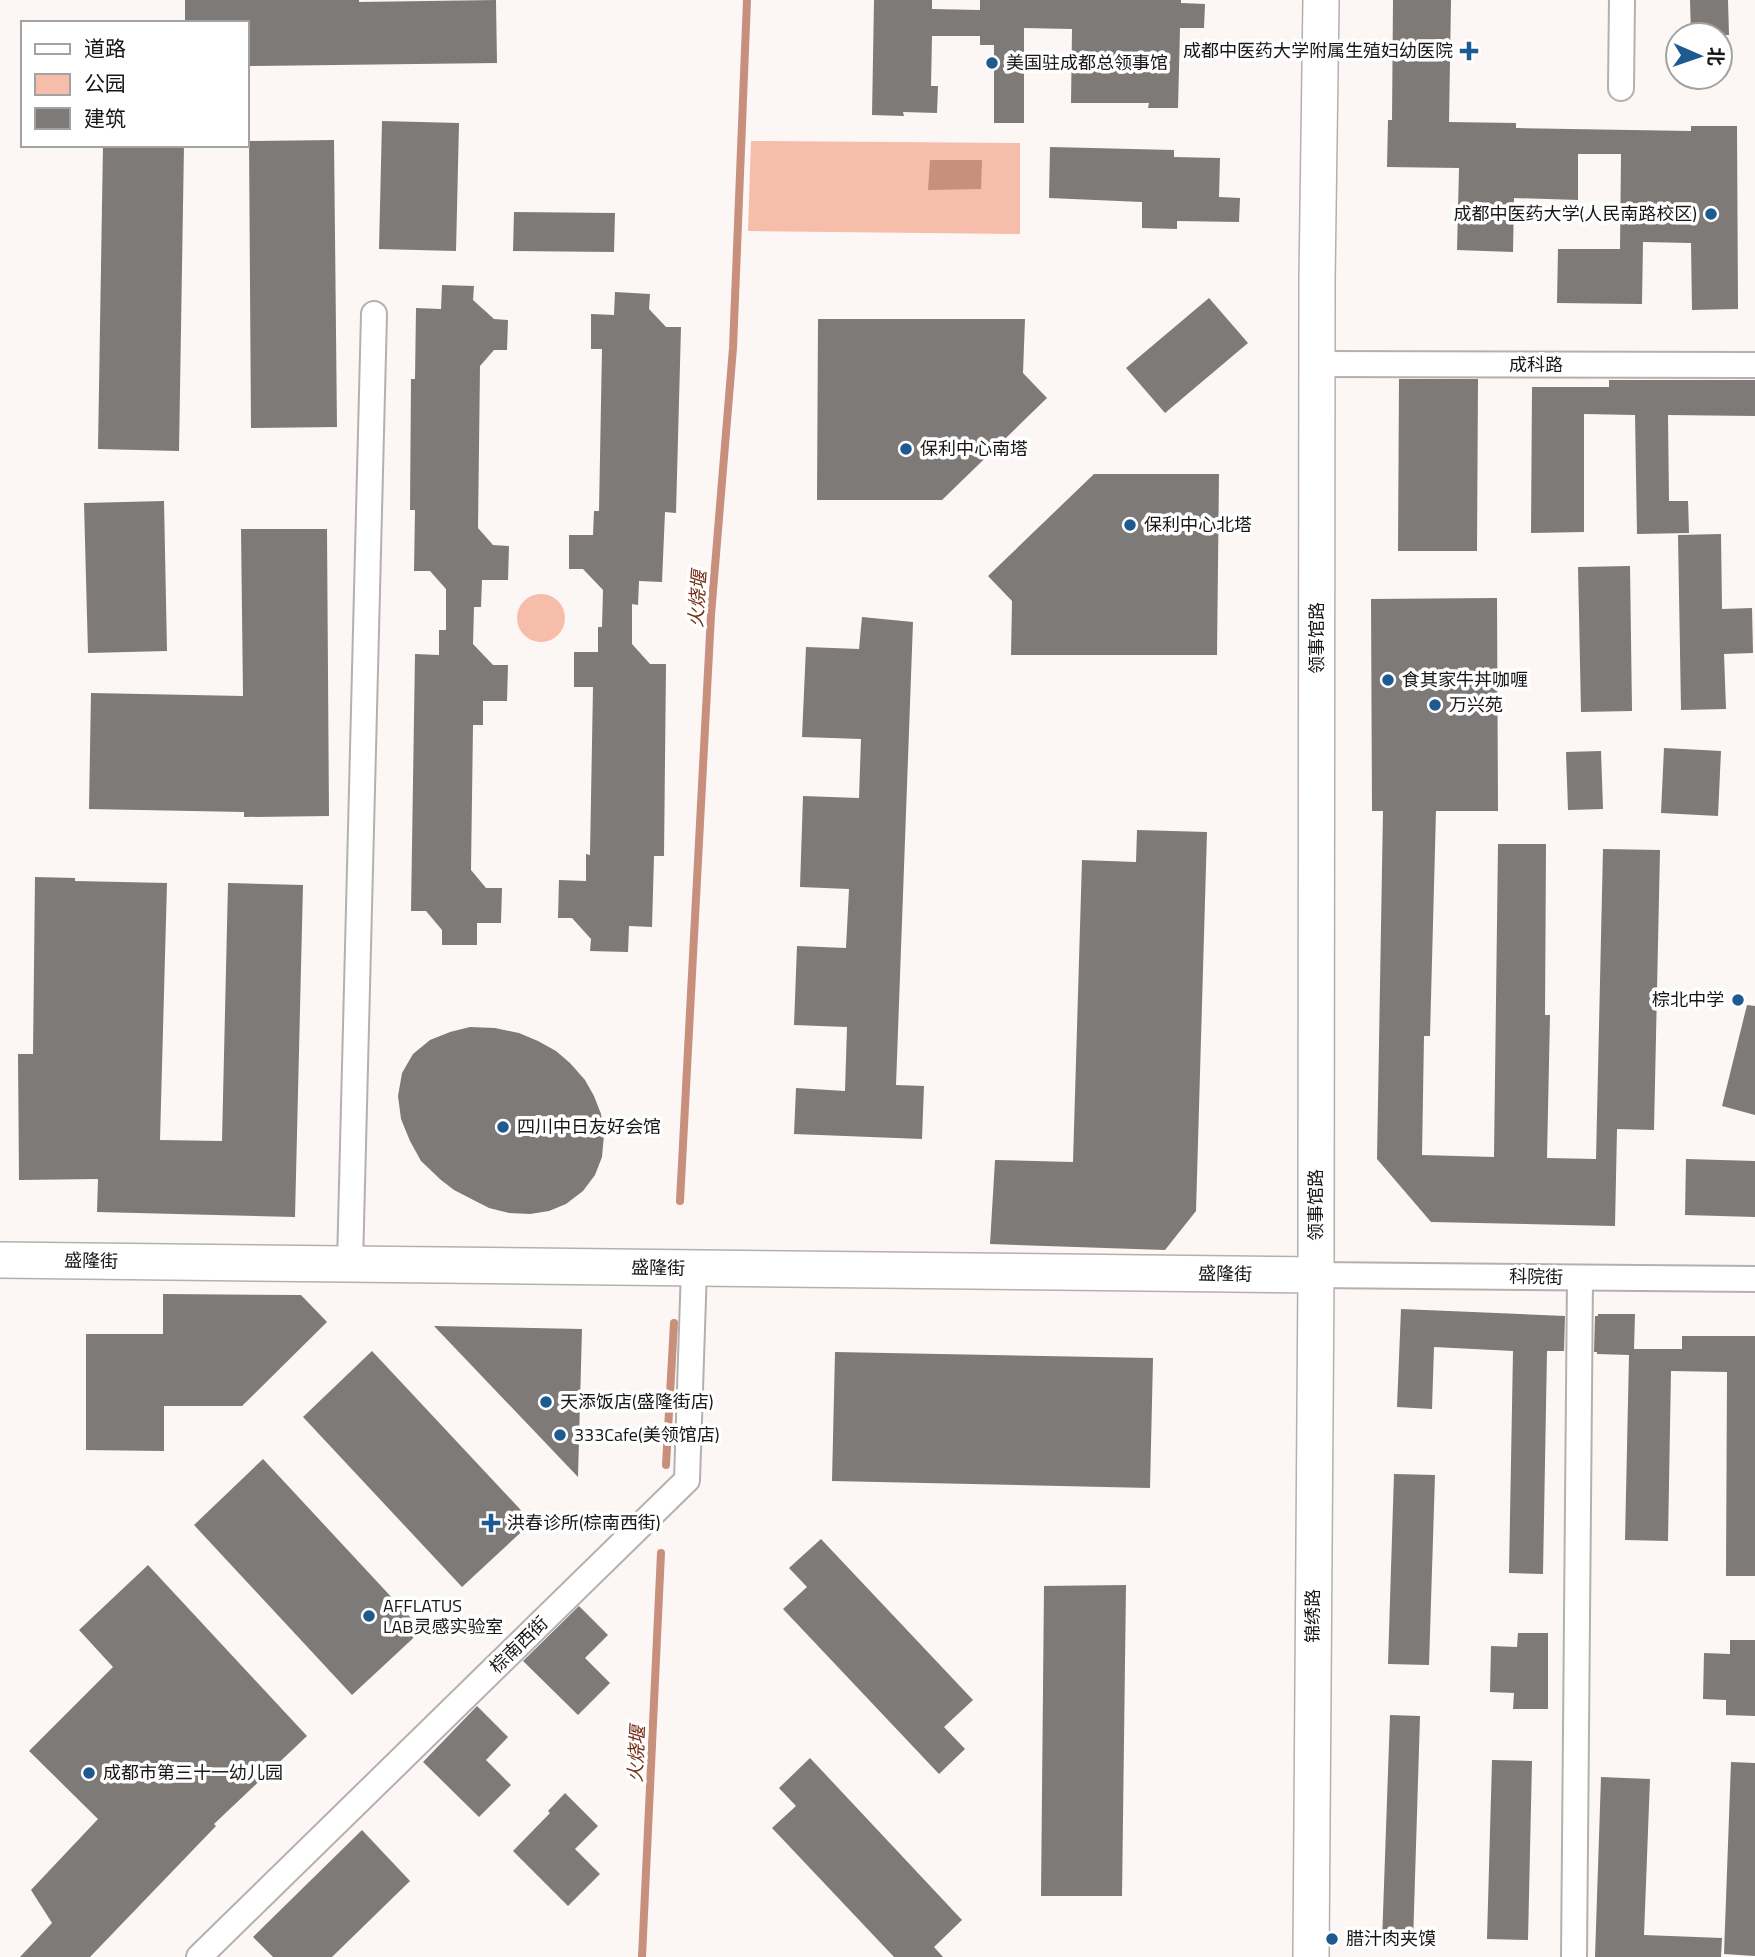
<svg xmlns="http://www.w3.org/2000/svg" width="1755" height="1957" font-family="'Titillium Web','Noto Sans SC',sans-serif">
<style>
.green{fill:#f6bdaa}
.water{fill:#c88f7c}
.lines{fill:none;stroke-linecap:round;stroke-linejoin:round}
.stream{stroke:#c88f7c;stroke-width:8}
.building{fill:#7e7a78}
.street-casing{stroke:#b5b0af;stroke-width:28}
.secondary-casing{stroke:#b5b0af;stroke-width:38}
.street{stroke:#fff;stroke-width:24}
.secondary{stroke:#fff;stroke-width:35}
.poi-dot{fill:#1c5a90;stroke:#fff;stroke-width:2.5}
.labels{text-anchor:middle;stroke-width:7;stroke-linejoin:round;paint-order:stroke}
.poi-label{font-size:18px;fill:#181616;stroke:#fff;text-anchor:start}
.street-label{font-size:18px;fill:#181616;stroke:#fff}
.water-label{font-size:19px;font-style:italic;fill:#752f16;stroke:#fff}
</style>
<rect width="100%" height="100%" fill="#fcf7f5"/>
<g class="green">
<path d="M 751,141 L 1020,143 L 1020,234 L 748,231 Z"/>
<circle cx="541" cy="618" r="24"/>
</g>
<path class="water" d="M 930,160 L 982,160 L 981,189 L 928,190 Z"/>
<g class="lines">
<g class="stream">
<path d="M 680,1201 L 711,615 L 733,348 L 747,0"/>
<path d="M 666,1465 L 674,1323"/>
<path d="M 642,1957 L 661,1553"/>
</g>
</g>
<g class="building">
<path d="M 185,0 L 359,0 L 359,2 L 496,0 L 497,63 L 247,66 L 247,23 L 185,23 Z"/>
<path d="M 874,0 L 932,0 L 932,9 L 980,10 L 980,0 L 1181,0 L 1181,3 L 1205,4 L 1204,28 L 1180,28 L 1178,108 L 1148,108 L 1149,103 L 1071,103 L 1072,29 L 1024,28 L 1024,123 L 994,123 L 994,45 L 980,45 L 980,36 L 932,36 L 931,86 L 938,86 L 937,113 L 903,112 L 904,116 L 872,115 Z"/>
<path d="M 1393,0 L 1451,0 L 1449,122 L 1516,123 L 1516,128 L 1691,131 L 1691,126 L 1737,126 L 1738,309 L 1692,310 L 1691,243 L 1643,242 L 1642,304 L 1557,303 L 1558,249 L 1620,249 L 1621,154 L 1578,154 L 1578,200 L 1514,198 L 1513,252 L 1457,250 L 1459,168 L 1387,167 L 1388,120 L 1392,120 Z"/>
<path d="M 1690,0 L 1728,0 L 1729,35 L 1691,35 Z"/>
<path d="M 382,121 L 459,123 L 456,251 L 379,249 Z"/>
<path d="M 334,140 L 337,427 L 251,428 L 249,141 Z"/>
<path d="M 103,145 L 184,145 L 179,451 L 98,449 Z"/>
<path d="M 1050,147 L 1174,150 L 1174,157 L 1220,158 L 1219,197 L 1240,198 L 1239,222 L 1177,221 L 1177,229 L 1142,228 L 1142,202 L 1049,198 Z"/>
<path d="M 514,212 L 615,213 L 614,252 L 513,251 Z"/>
<path d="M 442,285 L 474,286 L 473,300 L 494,319 L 508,320 L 507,350 L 494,350 L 480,366 L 478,528 L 493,545 L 509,546 L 508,580 L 482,580 L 481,607 L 474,607 L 473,644 L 493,665 L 508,665 L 507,701 L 483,701 L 483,725 L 473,725 L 471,870 L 486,888 L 502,888 L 501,923 L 477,923 L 477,945 L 442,945 L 442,930 L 426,911 L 411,911 L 415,654 L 439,655 L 439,630 L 446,630 L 446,589 L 430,571 L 414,571 L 415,510 L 410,510 L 411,379 L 415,379 L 416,308 L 441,309 Z"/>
<path d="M 615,292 L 650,294 L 649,309 L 666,327 L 681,327 L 676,513 L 665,512 L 662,582 L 639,581 L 638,605 L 632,604 L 632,644 L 650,664 L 666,664 L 664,856 L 654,856 L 652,927 L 629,926 L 628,952 L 590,951 L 591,939 L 572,918 L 558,918 L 559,880 L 586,881 L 586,854 L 590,855 L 593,687 L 574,687 L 574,652 L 598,652 L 598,627 L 602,627 L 603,590 L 583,569 L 569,569 L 569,535 L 593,535 L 594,511 L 599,511 L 602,349 L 591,349 L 591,314 L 614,315 Z"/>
<path d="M 1209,298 L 1248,343 L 1165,413 L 1126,368 Z"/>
<path d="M 818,319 L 1025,319 L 1023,373 L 1047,398 L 942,500 L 817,500 Z"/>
<path d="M 1399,379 L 1478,379 L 1477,551 L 1398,551 Z"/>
<path d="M 1609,380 L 1755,380 L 1755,416 L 1668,415 L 1669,501 L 1688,501 L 1689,533 L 1637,534 L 1635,415 L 1584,414 L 1584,532 L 1531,533 L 1532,387 L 1609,387 Z"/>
<path d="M 1094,474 L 1219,474 L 1217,655 L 1011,655 L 1012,601 L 988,576 Z"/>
<path d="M 164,501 L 167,651 L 88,653 L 84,503 Z"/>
<path d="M 241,529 L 327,529 L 329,816 L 244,817 L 244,812 L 89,809 L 91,693 L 243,696 Z"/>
<path d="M 1721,534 L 1722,609 L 1752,608 L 1753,653 L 1724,654 L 1726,709 L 1681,710 L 1678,535 Z"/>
<path d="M 1630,566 L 1632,711 L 1581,712 L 1578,567 Z"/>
<path d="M 1497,598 L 1498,811 L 1436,811 L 1430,1036 L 1424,1036 L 1422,1155 L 1494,1157 L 1498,844 L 1546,844 L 1545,1015 L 1550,1015 L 1547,1158 L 1596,1159 L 1603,849 L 1660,850 L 1654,1130 L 1617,1129 L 1615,1226 L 1431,1222 L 1377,1159 L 1383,811 L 1372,811 L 1371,599 Z"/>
<path d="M 862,617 L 913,622 L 896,1085 L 924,1086 L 922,1139 L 794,1134 L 796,1088 L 845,1091 L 847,1027 L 794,1025 L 797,946 L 846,948 L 849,889 L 800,887 L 803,796 L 859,798 L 861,739 L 802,737 L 806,647 L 859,649 Z"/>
<path d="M 1664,748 L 1721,751 L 1718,816 L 1661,813 Z"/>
<path d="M 1601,751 L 1603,809 L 1568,810 L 1566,752 Z"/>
<path d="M 1137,830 L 1207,832 L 1196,1211 L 1165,1250 L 990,1244 L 995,1160 L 1073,1162 L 1082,860 L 1136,862 Z"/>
<path d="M 35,877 L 75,878 L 75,881 L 167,883 L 160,1140 L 222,1141 L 228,883 L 303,885 L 295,1217 L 97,1212 L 98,1179 L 19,1180 L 18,1054 L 33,1054 Z"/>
<path d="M 1747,1005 L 1755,1006 L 1755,1115 L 1722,1106 Z"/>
<path d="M 470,1027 L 495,1028 L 519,1033 L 538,1041 L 556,1051 L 570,1063 L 585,1080 L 594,1096 L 601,1114 L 604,1135 L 602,1157 L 595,1175 L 583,1191 L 566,1204 L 549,1211 L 530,1214 L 509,1213 L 489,1208 L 454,1190 L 441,1180 L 421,1161 L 410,1141 L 401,1119 L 398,1096 L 402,1073 L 413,1054 L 430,1040 L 450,1032 Z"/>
<path d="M 1686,1159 L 1755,1161 L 1755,1217 L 1685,1215 Z"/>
<path d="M 163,1294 L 301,1295 L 327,1322 L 242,1406 L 164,1406 L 164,1451 L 86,1450 L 86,1334 L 163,1334 Z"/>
<path d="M 1401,1309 L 1565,1316 L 1564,1351 L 1547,1351 L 1543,1574 L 1509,1573 L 1513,1351 L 1434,1347 L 1432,1409 L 1397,1407 Z"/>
<path d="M 1598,1314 L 1635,1314 L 1634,1349 L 1682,1349 L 1682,1336 L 1755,1336 L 1755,1576 L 1726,1576 L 1727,1372 L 1671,1371 L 1668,1541 L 1625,1540 L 1629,1355 L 1597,1354 L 1597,1352 L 1594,1352 L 1595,1316 L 1598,1316 Z"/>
<path d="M 434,1326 L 582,1329 L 578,1477 Z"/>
<path d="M 372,1351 L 532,1522 L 462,1587 L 303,1417 Z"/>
<path d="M 835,1352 L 1153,1358 L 1150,1488 L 832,1481 Z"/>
<path d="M 263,1459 L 422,1630 L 352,1695 L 194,1525 Z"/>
<path d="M 1394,1474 L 1435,1475 L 1429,1665 L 1388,1664 Z"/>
<path d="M 821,1539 L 973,1700 L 944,1727 L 965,1749 L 939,1774 L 783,1609 L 807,1587 L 789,1568 Z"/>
<path d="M 148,1565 L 307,1736 L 214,1824 L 216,1826 L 90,1957 L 20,1957 L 52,1923 L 31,1890 L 98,1819 L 29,1751 L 113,1667 L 79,1630 Z"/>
<path d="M 1126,1585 L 1122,1896 L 1041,1896 L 1044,1586 Z"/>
<path d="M 579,1606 L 608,1635 L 585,1658 L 610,1683 L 578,1715 L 523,1661 Z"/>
<path d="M 1518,1633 L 1548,1633 L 1548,1709 L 1513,1709 L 1514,1693 L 1490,1692 L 1491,1646 L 1517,1647 Z"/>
<path d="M 1730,1640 L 1755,1640 L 1755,1716 L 1726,1715 L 1726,1700 L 1703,1699 L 1704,1653 L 1730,1654 Z"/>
<path d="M 477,1706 L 508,1737 L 486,1760 L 511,1785 L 479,1817 L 423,1762 Z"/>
<path d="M 1390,1715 L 1420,1716 L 1413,1943 L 1382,1942 Z"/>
<path d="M 810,1758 L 962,1920 L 934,1947 L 943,1957 L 894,1957 L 772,1828 L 796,1806 L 779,1788 Z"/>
<path d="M 1492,1760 L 1532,1761 L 1528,1940 L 1487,1939 Z"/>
<path d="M 1731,1762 L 1755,1763 L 1755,1956 L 1724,1954 Z"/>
<path d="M 1601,1777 L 1650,1779 L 1644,1935 L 1722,1938 L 1721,1957 L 1595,1957 Z"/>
<path d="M 565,1793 L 598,1826 L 575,1849 L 600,1874 L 568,1906 L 513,1851 L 550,1813 L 548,1811 Z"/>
<path d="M 362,1830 L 410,1881 L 332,1957 L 273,1957 L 253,1937 Z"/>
</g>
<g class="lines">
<g class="street-casing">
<g id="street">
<path d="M 1621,88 L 1622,0"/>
<path d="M 1316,364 L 1755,365"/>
<path d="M 350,1264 L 374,314"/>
<path d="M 1316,1275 L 1755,1279"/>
<path d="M 199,1957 L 687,1480 L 694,1268"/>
<path d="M 1574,1957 L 1580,1278"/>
</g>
</g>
<g class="secondary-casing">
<g id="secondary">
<path d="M 0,1260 L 1316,1275"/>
<path d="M 1311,1957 L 1316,1275 L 1317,280 L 1321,0"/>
</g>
</g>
<use href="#street" class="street"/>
<use href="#secondary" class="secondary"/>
</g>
<g class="poi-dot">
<path d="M1465.5 40.5h7v7h7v7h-7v7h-7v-7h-7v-7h7z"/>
<circle cx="992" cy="63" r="7"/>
<circle cx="1711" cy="214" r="7"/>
<circle cx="906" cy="449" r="7"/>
<circle cx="1130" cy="525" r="7"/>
<circle cx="1388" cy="680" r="7"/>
<circle cx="1435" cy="705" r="7"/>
<circle cx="1738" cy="1000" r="7"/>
<circle cx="503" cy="1127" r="7"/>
<circle cx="546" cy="1402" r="7"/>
<circle cx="560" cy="1435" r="7"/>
<path d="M487.5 1512.5h7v7h7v7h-7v7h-7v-7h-7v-7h7z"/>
<circle cx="369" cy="1616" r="7"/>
<circle cx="89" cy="1773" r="7"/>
<circle cx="1332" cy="1939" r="7"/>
</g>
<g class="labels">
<g class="poi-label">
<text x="1453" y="57" text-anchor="end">成都中医药大学附属生殖妇幼医院</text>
<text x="1006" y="69">美国驻成都总领事馆</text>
<text x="1697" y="220" text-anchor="end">成都中医药大学(人民南路校区)</text>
<text x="920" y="455">保利中心南塔</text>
<text x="1144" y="531">保利中心北塔</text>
<text x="1402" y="686">食其家牛丼咖喱</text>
<text x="1449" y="711">万兴苑</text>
<text x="1724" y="1006" text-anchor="end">棕北中学</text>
<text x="517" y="1133">四川中日友好会馆</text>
<text x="560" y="1408">天添饭店(盛隆街店)</text>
<text x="574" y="1441">333Cafe(美领馆店)</text>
<text x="507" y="1529">洪春诊所(棕南西街)</text>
<text x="383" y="1612">AFFLATUS<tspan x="383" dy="21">LAB灵感实验室</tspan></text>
<text x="103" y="1779">成都市第三十一幼儿园</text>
<text x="1346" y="1945">腊汁肉夹馍</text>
</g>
<g class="street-label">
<text x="1536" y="371">成科路</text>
<text transform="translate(1317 638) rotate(-90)" y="6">领事馆路</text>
<text transform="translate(1316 1205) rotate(-90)" y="6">领事馆路</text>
<text transform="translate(91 1261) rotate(1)" y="6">盛隆街</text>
<text transform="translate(658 1268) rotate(1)" y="6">盛隆街</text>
<text transform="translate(1225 1274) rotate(1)" y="6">盛隆街</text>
<text transform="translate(1536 1277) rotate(1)" y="6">科院街</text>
<text transform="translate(1313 1616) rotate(-90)" y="6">锦绣路</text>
<text transform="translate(519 1645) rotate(-44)" y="6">棕南西街</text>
</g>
<g class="water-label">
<text transform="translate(697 599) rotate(-86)" y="7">火烧堰</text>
<text transform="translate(636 1754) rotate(-87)" y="7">火烧堰</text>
</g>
</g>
<rect x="21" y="21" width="228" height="126" fill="#ffffff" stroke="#a3a2a2" stroke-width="2"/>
<rect x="35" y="44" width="35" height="10" fill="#ffffff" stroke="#a3a2a2" stroke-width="2"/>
<text x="84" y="56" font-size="21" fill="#181616">道路</text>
<rect x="35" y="74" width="35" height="21" fill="#f6bdaa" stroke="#a3a2a2" stroke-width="2"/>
<text x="84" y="91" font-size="21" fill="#181616">公园</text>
<rect x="35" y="108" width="35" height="21" fill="#7e7a78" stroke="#a3a2a2" stroke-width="2"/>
<text x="84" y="126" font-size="21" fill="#181616">建筑</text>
<g transform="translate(1699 56) rotate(92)"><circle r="33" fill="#ffffff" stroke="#a3a2a2" stroke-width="2"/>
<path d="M0-5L12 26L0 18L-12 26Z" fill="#1c5a90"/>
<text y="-10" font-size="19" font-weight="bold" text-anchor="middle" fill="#181616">北</text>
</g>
</svg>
